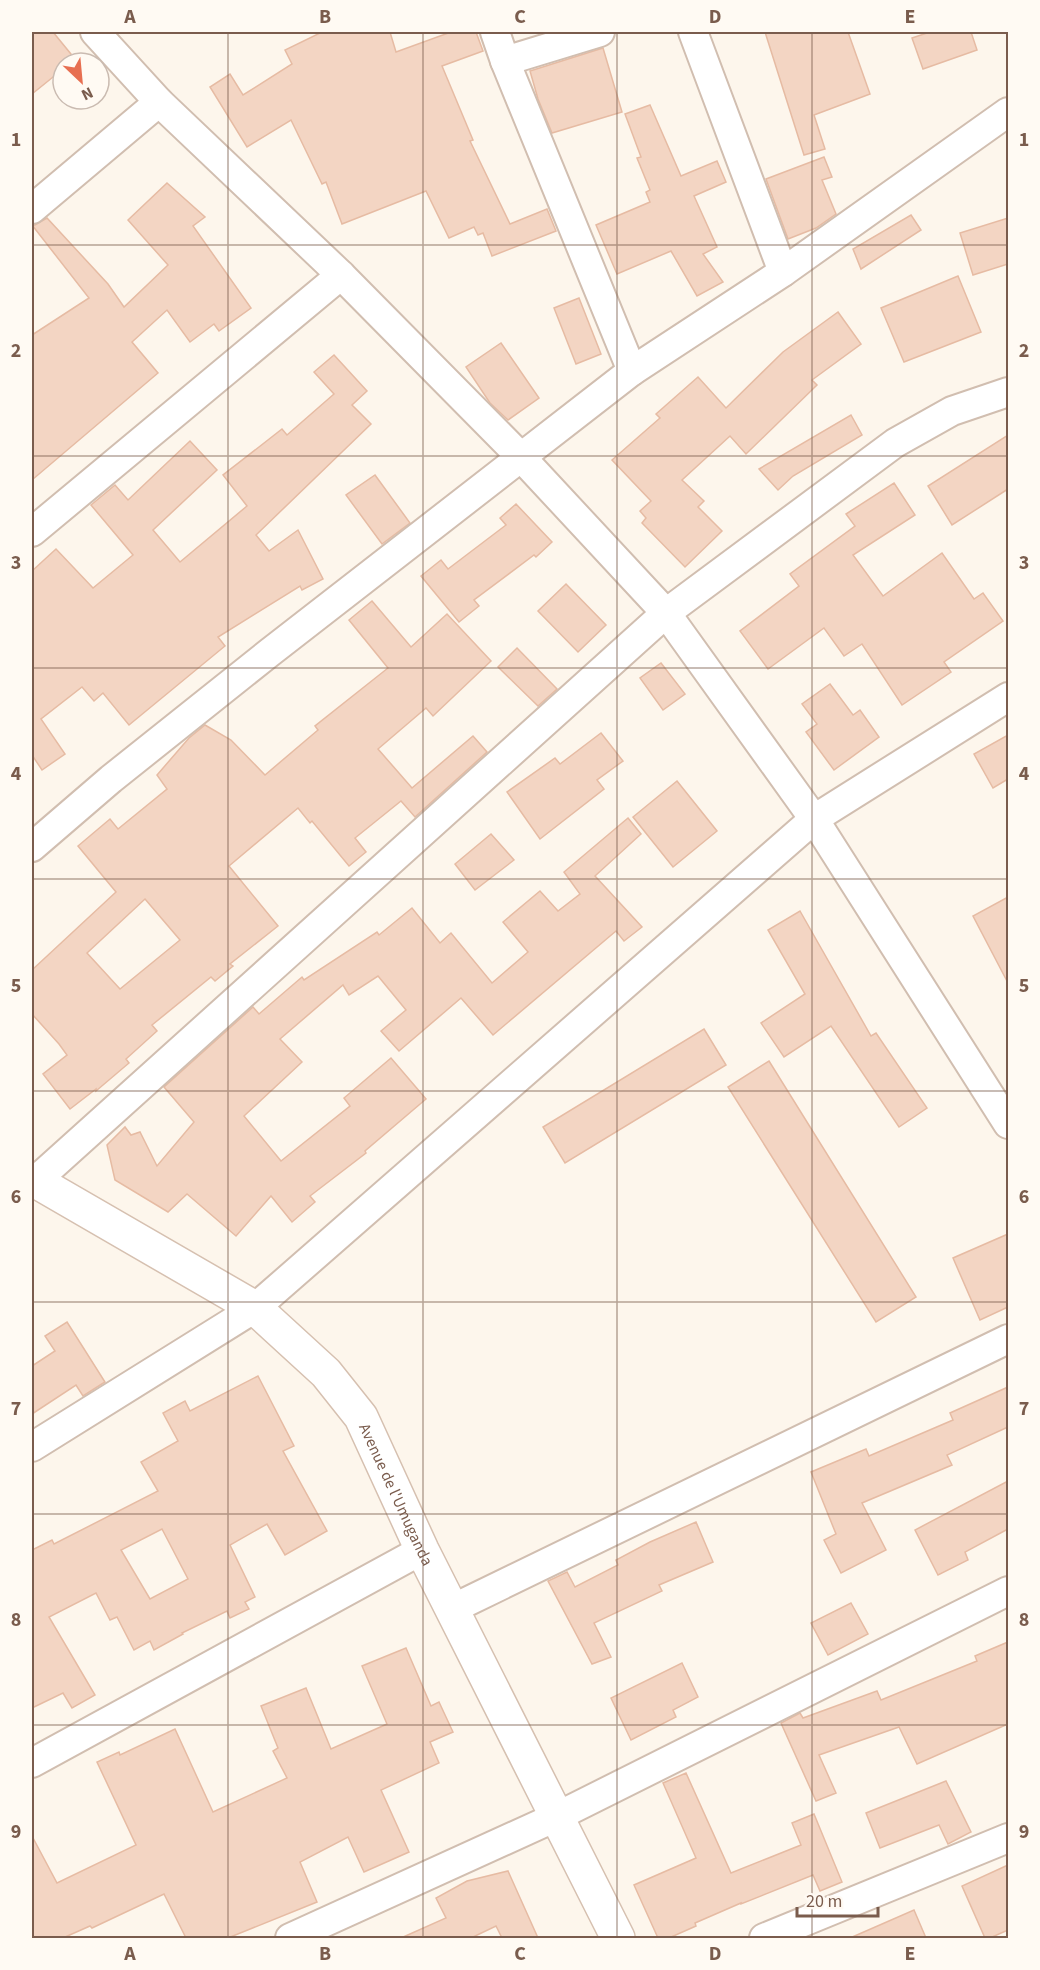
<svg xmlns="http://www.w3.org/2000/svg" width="1040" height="1970" font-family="'Source Sans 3',sans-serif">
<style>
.building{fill:#f3d5c3;stroke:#e6bba3;stroke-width:1.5;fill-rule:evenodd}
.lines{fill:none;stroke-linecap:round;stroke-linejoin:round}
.street-casing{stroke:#d1beb0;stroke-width:32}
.secondary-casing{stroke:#d6c0b0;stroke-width:36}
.street{stroke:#fff;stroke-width:28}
.secondary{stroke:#fff;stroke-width:33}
.grid{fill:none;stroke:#7a5c4d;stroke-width:1.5;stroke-opacity:0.55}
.labels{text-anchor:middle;stroke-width:6;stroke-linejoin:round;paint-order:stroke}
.street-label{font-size:16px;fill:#7a5c4d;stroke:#fffaf3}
.neatline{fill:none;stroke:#7a5c4d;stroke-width:2}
.grid-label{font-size:20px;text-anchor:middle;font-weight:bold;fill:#7a5c4d}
</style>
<rect width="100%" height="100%" fill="#fdf6ec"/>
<g class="building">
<path d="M 32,32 L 53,32 L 75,59 L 70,63 L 63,63 L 63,69 L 32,94 Z"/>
<path d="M 322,32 L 390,32 L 396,52 L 451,32 L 476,32 L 483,51 L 442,66 L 473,140 L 470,141 L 510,224 L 547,209 L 556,231 L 492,256 L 483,233 L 478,235 L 474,227 L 449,238 L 426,191 L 342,224 L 326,182 L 322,184 L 291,120 L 247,147 L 210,87 L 230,74 L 243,95 L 292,64 L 285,50 Z"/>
<path d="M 765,32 L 848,32 L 870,94 L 814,115 L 825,149 L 804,155 Z"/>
<path d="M 930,32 L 971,32 L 977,50 L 923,69 L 912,38 Z"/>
<path d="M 603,48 L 622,112 L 552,133 L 538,99 L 530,71 Z"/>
<path d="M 650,105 L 681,176 L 717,161 L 726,182 L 694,196 L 717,247 L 703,254 L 723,282 L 697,296 L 671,251 L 617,274 L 596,225 L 650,202 L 646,192 L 650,190 L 637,158 L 641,157 L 625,114 Z"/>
<path d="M 824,157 L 832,177 L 822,180 L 836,214 L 816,228 L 788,239 L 766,179 Z"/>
<path d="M 167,183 L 205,217 L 193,226 L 251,308 L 219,331 L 214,324 L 190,342 L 167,310 L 132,342 L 158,373 L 32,480 L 32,335 L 89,298 L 32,225 L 35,225 L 47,218 L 108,284 L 124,307 L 168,265 L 128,220 Z"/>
<path d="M 911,215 L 921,230 L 861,269 L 853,249 Z"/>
<path d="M 1008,218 L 1008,264 L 973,275 L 960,233 Z"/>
<path d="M 958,276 L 981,332 L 904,362 L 881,308 Z"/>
<path d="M 579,298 L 601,354 L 576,364 L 554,308 Z"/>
<path d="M 838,312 L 861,344 L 812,380 L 817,385 L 746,454 L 730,436 L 682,480 L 704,501 L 698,507 L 722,531 L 685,567 L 642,523 L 646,518 L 640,511 L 651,501 L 612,460 L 660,418 L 656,414 L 698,377 L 726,408 L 783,352 Z"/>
<path d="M 501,343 L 539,398 L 508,420 L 490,403 L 466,367 Z"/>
<path d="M 334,355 L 367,391 L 352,405 L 371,424 L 256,535 L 269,551 L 298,530 L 323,579 L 302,590 L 300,586 L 218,637 L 225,646 L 129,725 L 103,693 L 94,701 L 82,687 L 41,719 L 65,754 L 42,770 L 32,755 L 32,571 L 56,549 L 93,588 L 133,555 L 91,505 L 115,485 L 128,500 L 190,441 L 217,470 L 153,530 L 180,562 L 247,506 L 223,475 L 282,429 L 287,435 L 334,394 L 314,372 Z"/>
<path d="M 851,415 L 862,435 L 793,476 L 778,490 L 759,469 Z"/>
<path d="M 1008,435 L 1008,489 L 952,525 L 928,486 Z"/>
<path d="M 375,475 L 410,523 L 382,544 L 346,495 Z"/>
<path d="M 894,483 L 915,515 L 853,555 L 883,596 L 942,553 L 974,599 L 983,593 L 1003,621 L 944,662 L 951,672 L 902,705 L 862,644 L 844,656 L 824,628 L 768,669 L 740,631 L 799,586 L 790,574 L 855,526 L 846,514 Z"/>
<path d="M 516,504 L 552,542 L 536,557 L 534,555 L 474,600 L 479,606 L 459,622 L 421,576 L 441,560 L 448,569 L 506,525 L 500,518 Z"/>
<path d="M 566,584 L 606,625 L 578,652 L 538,611 Z"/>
<path d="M 372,601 L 411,647 L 447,614 L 491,661 L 433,716 L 426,708 L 378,749 L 412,788 L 473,736 L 487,752 L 415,817 L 401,801 L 355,838 L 366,852 L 349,866 L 312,821 L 310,823 L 298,808 L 229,866 L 278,926 L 230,964 L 233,966 L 215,981 L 211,977 L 152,1025 L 157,1031 L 126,1059 L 129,1063 L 96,1091 L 96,1089 L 70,1109 L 43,1074 L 67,1055 L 59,1044 L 32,1014 L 32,970 L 116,892 L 78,846 L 110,819 L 118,829 L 167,789 L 157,775 L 189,738 L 205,725 L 231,740 L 265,775 L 318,730 L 315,726 L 388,668 L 349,620 ZM 145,899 L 180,940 L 120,989 L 87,953 Z"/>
<path d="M 517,648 L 557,689 L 538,706 L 498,667 Z"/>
<path d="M 661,663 L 685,694 L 663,710 L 640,678 Z"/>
<path d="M 830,684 L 853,715 L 860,710 L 879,737 L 834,770 L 806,732 L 817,724 L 802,704 Z"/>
<path d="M 601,733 L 623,761 L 597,780 L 604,789 L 540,839 L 507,792 L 555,758 L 560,764 Z"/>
<path d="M 1008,735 L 1008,779 L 993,788 L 974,754 Z"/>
<path d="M 677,781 L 717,831 L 673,867 L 633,817 Z"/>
<path d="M 628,818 L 641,834 L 595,876 L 642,927 L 624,941 L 616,931 L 493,1035 L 461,998 L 399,1051 L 381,1031 L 406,1010 L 378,976 L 349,995 L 343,985 L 280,1039 L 302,1062 L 244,1116 L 281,1161 L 350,1106 L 344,1098 L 391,1058 L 426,1099 L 365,1151 L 366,1153 L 310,1196 L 315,1202 L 292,1222 L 271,1196 L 236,1236 L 187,1194 L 168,1212 L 115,1180 L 107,1145 L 125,1127 L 131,1135 L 140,1132 L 157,1166 L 194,1122 L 164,1087 L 253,1007 L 259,1014 L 302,977 L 304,980 L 377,932 L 379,935 L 412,908 L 440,943 L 451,933 L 492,983 L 528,952 L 503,922 L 540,891 L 558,911 L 580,894 L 564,872 Z"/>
<path d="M 491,834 L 514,860 L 475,890 L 455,864 Z"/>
<path d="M 1008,897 L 1008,983 L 973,916 Z"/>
<path d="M 800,911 L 871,1036 L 876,1033 L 927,1108 L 899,1127 L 831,1026 L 784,1057 L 761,1023 L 805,994 L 768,930 Z"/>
<path d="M 704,1029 L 726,1065 L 565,1163 L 543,1127 Z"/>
<path d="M 769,1061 L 916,1297 L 876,1322 L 728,1087 Z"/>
<path d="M 1008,1234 L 1008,1307 L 980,1320 L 953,1258 Z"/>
<path d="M 67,1322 L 105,1382 L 83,1396 L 76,1385 L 32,1414 L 32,1366 L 55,1351 L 45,1336 Z"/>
<path d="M 258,1376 L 294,1446 L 283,1451 L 327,1531 L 285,1555 L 267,1524 L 230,1545 L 255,1597 L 245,1602 L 249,1609 L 230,1618 L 227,1611 L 182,1633 L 183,1634 L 154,1650 L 150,1641 L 134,1650 L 117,1617 L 110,1620 L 96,1593 L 49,1617 L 95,1695 L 72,1708 L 63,1693 L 32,1708 L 32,1550 L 52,1540 L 54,1544 L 158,1491 L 141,1462 L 178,1441 L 163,1413 L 185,1401 L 190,1411 ZM 162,1529 L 188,1579 L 150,1599 L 121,1550 Z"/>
<path d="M 1008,1387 L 1008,1427 L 947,1455 L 952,1465 L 862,1503 L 886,1550 L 841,1573 L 824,1540 L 836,1534 L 811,1472 L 866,1449 L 869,1456 L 953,1420 L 950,1413 Z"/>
<path d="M 1008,1481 L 1008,1529 L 965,1552 L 968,1560 L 938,1575 L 915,1530 Z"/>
<path d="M 696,1522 L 713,1562 L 659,1585 L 662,1591 L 594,1623 L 611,1657 L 592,1664 L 548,1581 L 567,1572 L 575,1587 L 618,1565 L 616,1560 L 650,1542 Z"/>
<path d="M 851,1603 L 868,1634 L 828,1655 L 811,1623 Z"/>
<path d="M 1008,1642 L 1008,1724 L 917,1764 L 899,1727 L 819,1755 L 836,1793 L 816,1801 L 781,1723 L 800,1713 L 803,1718 L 877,1691 L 881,1700 L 977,1661 L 975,1656 Z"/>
<path d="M 406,1648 L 431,1706 L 439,1702 L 453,1732 L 430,1742 L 439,1763 L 381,1790 L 409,1852 L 364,1872 L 348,1837 L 300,1862 L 317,1902 L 228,1938 L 186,1938 L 164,1894 L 92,1928 L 90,1926 L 63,1938 L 32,1938 L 32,1836 L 57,1883 L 136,1845 L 97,1762 L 119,1752 L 120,1755 L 175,1729 L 213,1812 L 287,1778 L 273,1751 L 278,1748 L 261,1706 L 306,1688 L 331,1749 L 387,1724 L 362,1666 Z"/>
<path d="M 682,1663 L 698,1697 L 673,1710 L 676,1717 L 631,1740 L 611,1698 Z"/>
<path d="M 686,1773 L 731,1873 L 801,1845 L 792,1823 L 814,1814 L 842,1882 L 820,1891 L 813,1875 L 741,1904 L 741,1903 L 695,1923 L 696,1926 L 669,1938 L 658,1938 L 634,1885 L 696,1858 L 663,1783 Z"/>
<path d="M 946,1781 L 971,1832 L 948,1844 L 939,1825 L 880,1848 L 866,1813 Z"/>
<path d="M 1008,1865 L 1008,1930 L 990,1938 L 985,1938 L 962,1886 Z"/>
<path d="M 508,1871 L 538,1938 L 502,1938 L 496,1926 L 471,1938 L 401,1938 L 446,1918 L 436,1898 L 467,1881 Z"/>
<path d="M 914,1910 L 926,1938 L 850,1938 Z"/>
</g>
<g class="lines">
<g class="street-casing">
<g id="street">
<path d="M 95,32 L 159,102 L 341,275 L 520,456 L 666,613 L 814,819 L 1008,1124"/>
<path d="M 495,32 L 505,61 L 632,371"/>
<path d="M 693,32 L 783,272"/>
<path d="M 505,61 L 600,32"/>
<path d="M 32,209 L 159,102"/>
<path d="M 32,532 L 341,275"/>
<path d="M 32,847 L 111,779 L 269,653 L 632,371 L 783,272 L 1008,112"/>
<path d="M 32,1184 L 666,613 L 895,443 L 952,411 L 1008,392"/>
<path d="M 32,1447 L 255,1308 L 814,819 L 1008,697"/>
<path d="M 452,1609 L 1008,1339"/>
<path d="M 32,1763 L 422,1550"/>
<path d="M 290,1938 L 556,1817 L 1008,1591"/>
<path d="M 764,1938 L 1008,1838"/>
</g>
</g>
<g class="secondary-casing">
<g id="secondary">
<path id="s1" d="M 32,1179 L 255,1308 L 326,1373 L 361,1417 L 422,1550 L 618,1938"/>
</g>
</g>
<use href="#street" class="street"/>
<use href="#secondary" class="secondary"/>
</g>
<path class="grid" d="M 228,32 L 228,1938M 423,32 L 423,1938M 617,32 L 617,1938M 812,32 L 812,1938M 32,245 L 1008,245M 32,456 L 1008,456M 32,668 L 1008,668M 32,879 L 1008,879M 32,1091 L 1008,1091M 32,1302 L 1008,1302M 32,1514 L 1008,1514M 32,1725 L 1008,1725"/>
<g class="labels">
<g class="street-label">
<text dy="6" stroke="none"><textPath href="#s1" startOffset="495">Avenue de l'Umuganda</textPath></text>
</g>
</g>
<rect width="1040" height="1970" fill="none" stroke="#fffaf3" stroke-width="66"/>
<g transform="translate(81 81) rotate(154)"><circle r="28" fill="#fffaf3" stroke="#cabbb1" stroke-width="1.5"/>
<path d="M0-4.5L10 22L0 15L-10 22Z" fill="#e76f51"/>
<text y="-9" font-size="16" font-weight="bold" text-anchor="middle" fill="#7a5c4d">N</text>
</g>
<path d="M797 1907v9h81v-9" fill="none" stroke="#7a5c4d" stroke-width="3"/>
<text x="806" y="1907" font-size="18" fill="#7a5c4d" stroke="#fffaf3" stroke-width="4.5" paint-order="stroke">20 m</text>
<rect x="33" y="33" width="974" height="1904" class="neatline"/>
<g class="grid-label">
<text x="130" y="23">A</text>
<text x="325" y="23">B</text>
<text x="520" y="23">C</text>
<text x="715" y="23">D</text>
<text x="910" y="23">E</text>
<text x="16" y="146">1</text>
<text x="1024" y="146">1</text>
<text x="16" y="357">2</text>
<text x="1024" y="357">2</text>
<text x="16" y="569">3</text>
<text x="1024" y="569">3</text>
<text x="16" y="780">4</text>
<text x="1024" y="780">4</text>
<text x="16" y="992">5</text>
<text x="1024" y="992">5</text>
<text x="16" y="1203">6</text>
<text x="1024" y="1203">6</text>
<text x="16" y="1415">7</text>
<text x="1024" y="1415">7</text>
<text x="16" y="1626">8</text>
<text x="1024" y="1626">8</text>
<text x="16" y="1838">9</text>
<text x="1024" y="1838">9</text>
<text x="130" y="1960">A</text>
<text x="325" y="1960">B</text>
<text x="520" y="1960">C</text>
<text x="715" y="1960">D</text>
<text x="910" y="1960">E</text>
</g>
</svg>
